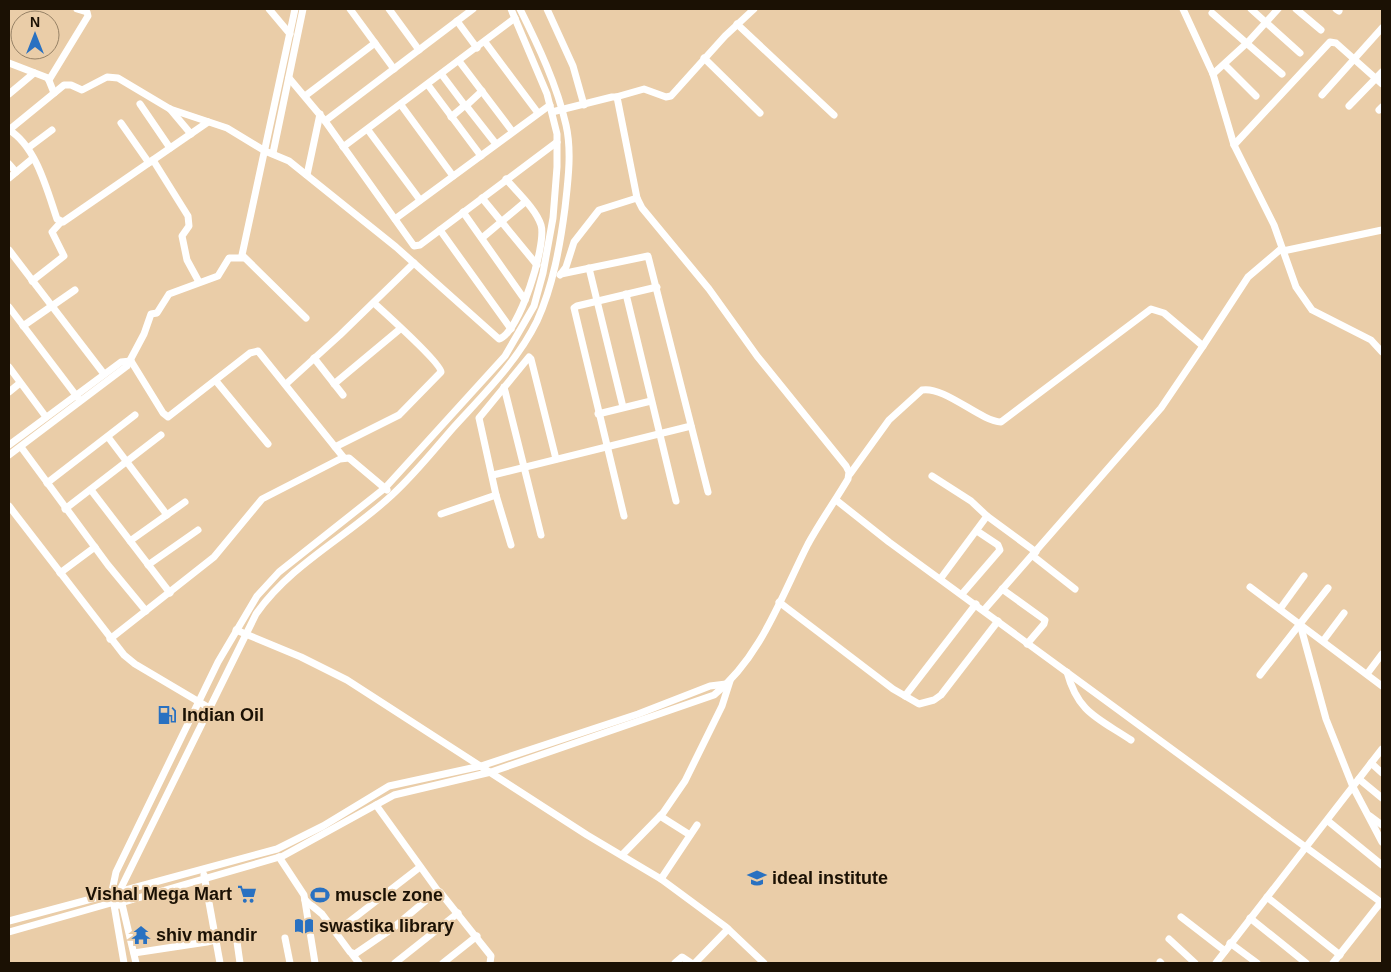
<svg xmlns="http://www.w3.org/2000/svg" width="1391" height="972" font-family="Helvetica,sans-serif">
<style>
.lines{fill:none;stroke-linecap:round;stroke-linejoin:round}
.minor{stroke:#fff;stroke-width:7}
.labels{text-anchor:middle;stroke-width:4.5;stroke-linejoin:round;paint-order:stroke}
.poi-label{font-size:18px;font-weight:bold;fill:#1b1104;stroke:#eacda8;text-anchor:start}
</style>
<rect width="100%" height="100%" fill="#eacda8"/>
<g class="lines">
<g class="minor">
<path d="M 269,9 L 290,34"/>
<path d="M 295,9 L 242,255 L 306,318"/>
<path d="M 350,9 L 394,69"/>
<path d="M 389,9 L 419,50"/>
<path d="M 547,9 L 573,66 L 584,105"/>
<path d="M 1183,9 L 1213,74 L 1234,145 L 1274,225 L 1296,287 L 1312,310 L 1371,340 L 1382,352"/>
<path d="M 1251,9 L 1300,53"/>
<path d="M 1296,9 L 1321,30"/>
<path d="M 1336,9 L 1339,11"/>
<path d="M 1212,13 L 1282,74"/>
<path d="M 457,21 L 477,48"/>
<path d="M 737,24 L 834,115"/>
<path d="M 485,42 L 538,113"/>
<path d="M 704,58 L 760,113"/>
<path d="M 459,61 L 512,131"/>
<path d="M 9,63 L 48,78 L 54,93"/>
<path d="M 1225,65 L 1256,96"/>
<path d="M 1213,74 L 1248,42 L 1278,9"/>
<path d="M 442,75 L 463,103"/>
<path d="M 289,78 L 325,121 L 414,246 L 420,245 L 557,142"/>
<path d="M 49,80 L 88,16 L 87,12 L 77,9"/>
<path d="M 428,85 L 481,156"/>
<path d="M 9,94 L 34,73"/>
<path d="M 1322,95 L 1382,28"/>
<path d="M 305,96 L 375,43"/>
<path d="M 616,97 L 644,89 L 666,97 L 671,96 L 725,36 L 754,9"/>
<path d="M 140,104 L 170,148"/>
<path d="M 468,104 L 482,91"/>
<path d="M 401,105 L 453,176"/>
<path d="M 1349,106 L 1382,72"/>
<path d="M 467,107 L 496,144"/>
<path d="M 170,109 L 191,134"/>
<path d="M 1379,110 L 1382,107"/>
<path d="M 451,117 L 463,107"/>
<path d="M 325,121 L 473,9"/>
<path d="M 121,123 L 149,163"/>
<path d="M 9,130 L 64,85 L 71,85 L 82,90 L 107,77 L 118,78 L 170,109 L 227,128 L 265,151 L 289,161 L 396,247 L 499,339 C 519,334 547,244 541,225 C 536,209 517,192 506,179"/>
<path d="M 9,130 C 36,146 47,190 57,219 L 63,222 L 208,122"/>
<path d="M 368,130 L 420,200"/>
<path d="M 1234,145 L 1330,42 L 1336,43 L 1382,84"/>
<path d="M 343,147 L 515,18"/>
<path d="M 28,148 L 52,130"/>
<path d="M 273,153 L 303,9"/>
<path d="M 153,160 L 188,216 L 189,226 L 182,236 L 187,260 L 199,282"/>
<path d="M 9,164 L 16,172"/>
<path d="M 307,175 L 320,114"/>
<path d="M 9,178 L 32,159"/>
<path d="M 482,198 L 537,265"/>
<path d="M 463,212 L 525,300"/>
<path d="M 395,219 L 550,105"/>
<path d="M 440,230 L 511,329"/>
<path d="M 482,238 L 525,202"/>
<path d="M 9,250 L 104,374"/>
<path d="M 1283,251 L 1382,230"/>
<path d="M 589,268 L 623,407"/>
<path d="M 561,274 L 648,256 L 708,492"/>
<path d="M 560,275 L 566,267 L 574,242 L 599,210 L 637,198"/>
<path d="M 32,281 L 64,256 L 52,232 L 61,222"/>
<path d="M 626,294 L 676,501"/>
<path d="M 9,307 L 78,398"/>
<path d="M 23,326 L 75,290"/>
<path d="M 314,358 L 343,395"/>
<path d="M 131,361 L 163,413 L 168,417 L 250,353 L 258,351 L 344,458"/>
<path d="M 9,367 L 46,417"/>
<path d="M 216,381 L 268,444"/>
<path d="M 286,384 L 340,335 L 414,263"/>
<path d="M 334,384 L 400,329"/>
<path d="M 504,387 L 541,535"/>
<path d="M 9,392 L 20,383"/>
<path d="M 598,414 L 651,401"/>
<path d="M 108,437 L 167,515"/>
<path d="M 9,445 L 121,362 L 131,361"/>
<path d="M 21,447 L 108,565 L 146,611"/>
<path d="M 335,447 L 399,415 L 441,372 C 441,363 385,313 374,303"/>
<path d="M 9,455 L 127,366 L 144,334 L 151,314 L 157,313 L 169,294 L 218,276 L 229,258 L 243,258"/>
<path d="M 850,474 L 889,420 L 922,390 C 945,386 980,421 1001,422 L 1151,309 L 1164,313 L 1203,346 L 1248,277 L 1282,248"/>
<path d="M 493,475 L 691,426"/>
<path d="M 932,476 L 971,501 L 987,516 L 941,578"/>
<path d="M 47,483 L 135,415"/>
<path d="M 91,490 L 170,593"/>
<path d="M 836,500 L 889,542 L 1382,903"/>
<path d="M 9,506 L 124,655 L 135,664 L 211,709"/>
<path d="M 65,509 L 161,435"/>
<path d="M 441,514 L 496,495"/>
<path d="M 624,516 L 574,308 L 577,306 L 657,287"/>
<path d="M 987,516 L 1036,552"/>
<path d="M 130,541 L 185,502"/>
<path d="M 511,545 L 496,495 L 479,418 L 529,357 L 531,359 L 556,459"/>
<path d="M 1033,556 L 1075,589"/>
<path d="M 148,565 L 198,530"/>
<path d="M 60,573 L 95,547"/>
<path d="M 1250,587 L 1382,686"/>
<path d="M 1002,589 L 1045,620 L 1044,624 L 1027,644"/>
<path d="M 962,594 L 1000,550 L 998,545 L 977,531"/>
<path d="M 779,602 L 893,689 L 919,704 L 934,700 L 941,695 L 998,621"/>
<path d="M 1280,609 L 1304,576"/>
<path d="M 984,610 L 1161,408 L 1203,346"/>
<path d="M 1300,624 L 1326,719 L 1353,787 L 1382,842"/>
<path d="M 236,630 L 301,657 L 347,680 L 587,835 L 661,879 L 726,927 L 764,963"/>
<path d="M 110,639 L 214,557 L 262,499 L 340,459 L 349,458 L 387,490"/>
<path d="M 1323,641 L 1344,613"/>
<path d="M 1067,672 C 1078,713 1098,718 1131,740"/>
<path d="M 1367,674 L 1382,654"/>
<path d="M 1260,675 L 1328,588"/>
<path d="M 905,696 L 976,604"/>
<path d="M 1371,763 L 1382,773"/>
<path d="M 1359,779 L 1382,798"/>
<path d="M 376,805 L 438,891"/>
<path d="M 660,816 L 690,835"/>
<path d="M 1370,816 L 1382,825"/>
<path d="M 1328,821 L 1382,865"/>
<path d="M 622,855 L 663,813 L 685,781 L 722,706 L 730,681"/>
<path d="M 279,857 L 304,895 L 315,963"/>
<path d="M 204,875 L 220,963"/>
<path d="M 661,879 L 697,825"/>
<path d="M 120,890 L 256,614 C 291,564 347,537 392,495 C 414,475 433,451 453,428 C 483,395 517,362 537,321 C 553,286 560,246 565,208 C 568,181 572,151 566,125 C 557,85 538,45 520,9"/>
<path d="M 112,891 L 116,872 L 218,662 L 257,596 L 279,572 L 385,488 L 505,356 L 534,306 L 543,273 L 553,218 L 557,167 L 557,134 L 547,94 L 511,9"/>
<path d="M 122,891 L 277,849 L 323,826 L 389,786 L 481,766 L 638,714 L 710,686 L 726,684"/>
<path d="M 1267,897 L 1340,955"/>
<path d="M 305,900 L 322,914 L 350,952 L 355,954 L 393,928 L 436,892 L 440,892 L 491,956 L 490,963"/>
<path d="M 124,902 L 125,896 L 122,891 L 116,889 L 111,892 L 110,901 C 114,906 120,907 124,902 L 283,856 L 394,795 L 491,772 L 714,695 C 761,657 781,597 808,544 C 820,522 835,501 848,479 L 849,472 L 846,466 L 757,356 L 709,289 L 642,208 L 637,198 L 617,97 L 612,97 L 552,112"/>
<path d="M 122,904 L 136,963"/>
<path d="M 114,905 L 124,963"/>
<path d="M 1181,917 L 1225,951"/>
<path d="M 1250,918 L 1306,963"/>
<path d="M 9,921 L 110,894"/>
<path d="M 9,932 L 111,903"/>
<path d="M 336,932 L 420,867"/>
<path d="M 285,938 L 290,963"/>
<path d="M 1169,939 L 1195,963"/>
<path d="M 1230,943 L 1257,963"/>
<path d="M 134,953 L 207,942 L 236,935 L 240,963"/>
<path d="M 352,954 L 359,963"/>
<path d="M 1160,962 L 1161,963"/>
<path d="M 395,963 L 458,913"/>
<path d="M 443,963 L 477,936"/>
<path d="M 675,963 L 682,957 L 691,963"/>
<path d="M 695,963 L 728,929"/>
<path d="M 1216,963 L 1382,749"/>
<path d="M 1333,963 L 1381,902"/>
</g>
</g>
<defs>
<g id="fuel-bare" transform="scale(1.5)"><path d="M-5.5-6h7V0h2V4h1.3V-2.5L3-4.5l.8-.8L6-3V5H2.5V1h-1V6h-7ZM-4.2-4.7v3.2H.2V-4.7Z" fill="#2971c1" stroke="#eacda8" stroke-width="2.5" paint-order="stroke"/></g>
<g id="university-bare" transform="scale(1.5)"><path d="M0-5L7-2L0 1L-7-2ZM-4 1L0 2.5L4 1V4Q0 6-4 4Z" fill="#2971c1" stroke="#eacda8" stroke-width="2.5" paint-order="stroke"/></g>
<g id="supermarket-bare" transform="scale(1.5)"><path d="M-6-5.5h2.5l.6 2H6L4.5 2H-2.5L-4.4-4H-6ZM-1.5 3.2a1.3 1.3 0 1 0 .1 0ZM3 3.2a1.3 1.3 0 1 0 .1 0Z" fill="#2971c1" stroke="#eacda8" stroke-width="2.5" paint-order="stroke"/></g>
<g id="stadium-bare" transform="scale(1.5)"><path d="M0-5a6.5 5 0 1 0 0 10a6.5 5 0 1 0 0-10ZM-3.5-1.8h7v3.6h-7Z" fill="#2971c1" stroke="#eacda8" stroke-width="2.5" paint-order="stroke"/></g>
<g id="library-bare" transform="scale(1.5)"><path d="M-6-4Q-3-5.5-.7-3.5V5Q-3 3-6 4ZM6-4Q3-5.5 .7-3.5V5Q3 3 6 4Z" fill="#2971c1" stroke="#eacda8" stroke-width="2.5" paint-order="stroke"/></g>
<g id="temple-bare" transform="scale(1.5)"><path d="M0-6L5-2H3V0L6.5 2.5H4V6H1.5V3h-3V6H-4V2.5H-6.5L-3 0V-2H-5Z" fill="#2971c1" stroke="#eacda8" stroke-width="2.5" paint-order="stroke"/></g>
</defs>
<g fill-rule="evenodd">
<use href="#fuel-bare" x="167" y="715"/>
<use href="#university-bare" x="757" y="878"/>
<use href="#supermarket-bare" x="247" y="894"/>
<use href="#stadium-bare" x="320" y="895"/>
<use href="#library-bare" x="304" y="926"/>
<use href="#temple-bare" x="141" y="935"/>
</g>
<g class="labels">
<g class="poi-label">
<text x="182" y="721">Indian Oil</text>
<text x="772" y="884">ideal institute</text>
<text x="232" y="900" text-anchor="end">Vishal Mega Mart</text>
<text x="335" y="901">muscle zone</text>
<text x="319" y="932">swastika library</text>
<text x="156" y="941">shiv mandir</text>
</g>
</g>
<rect width="1391" height="972" fill="none" stroke="#1b1104" stroke-width="20"/>
<g transform="translate(35 35)"><circle r="24" fill="#eacda8" stroke="#978266"/>
<path d="M0-4L9 19L0 12L-9 19Z" fill="#2971c1"/>
<text y="-8" font-size="14" font-weight="bold" text-anchor="middle" fill="#1b1104">N</text>
</g>
</svg>
